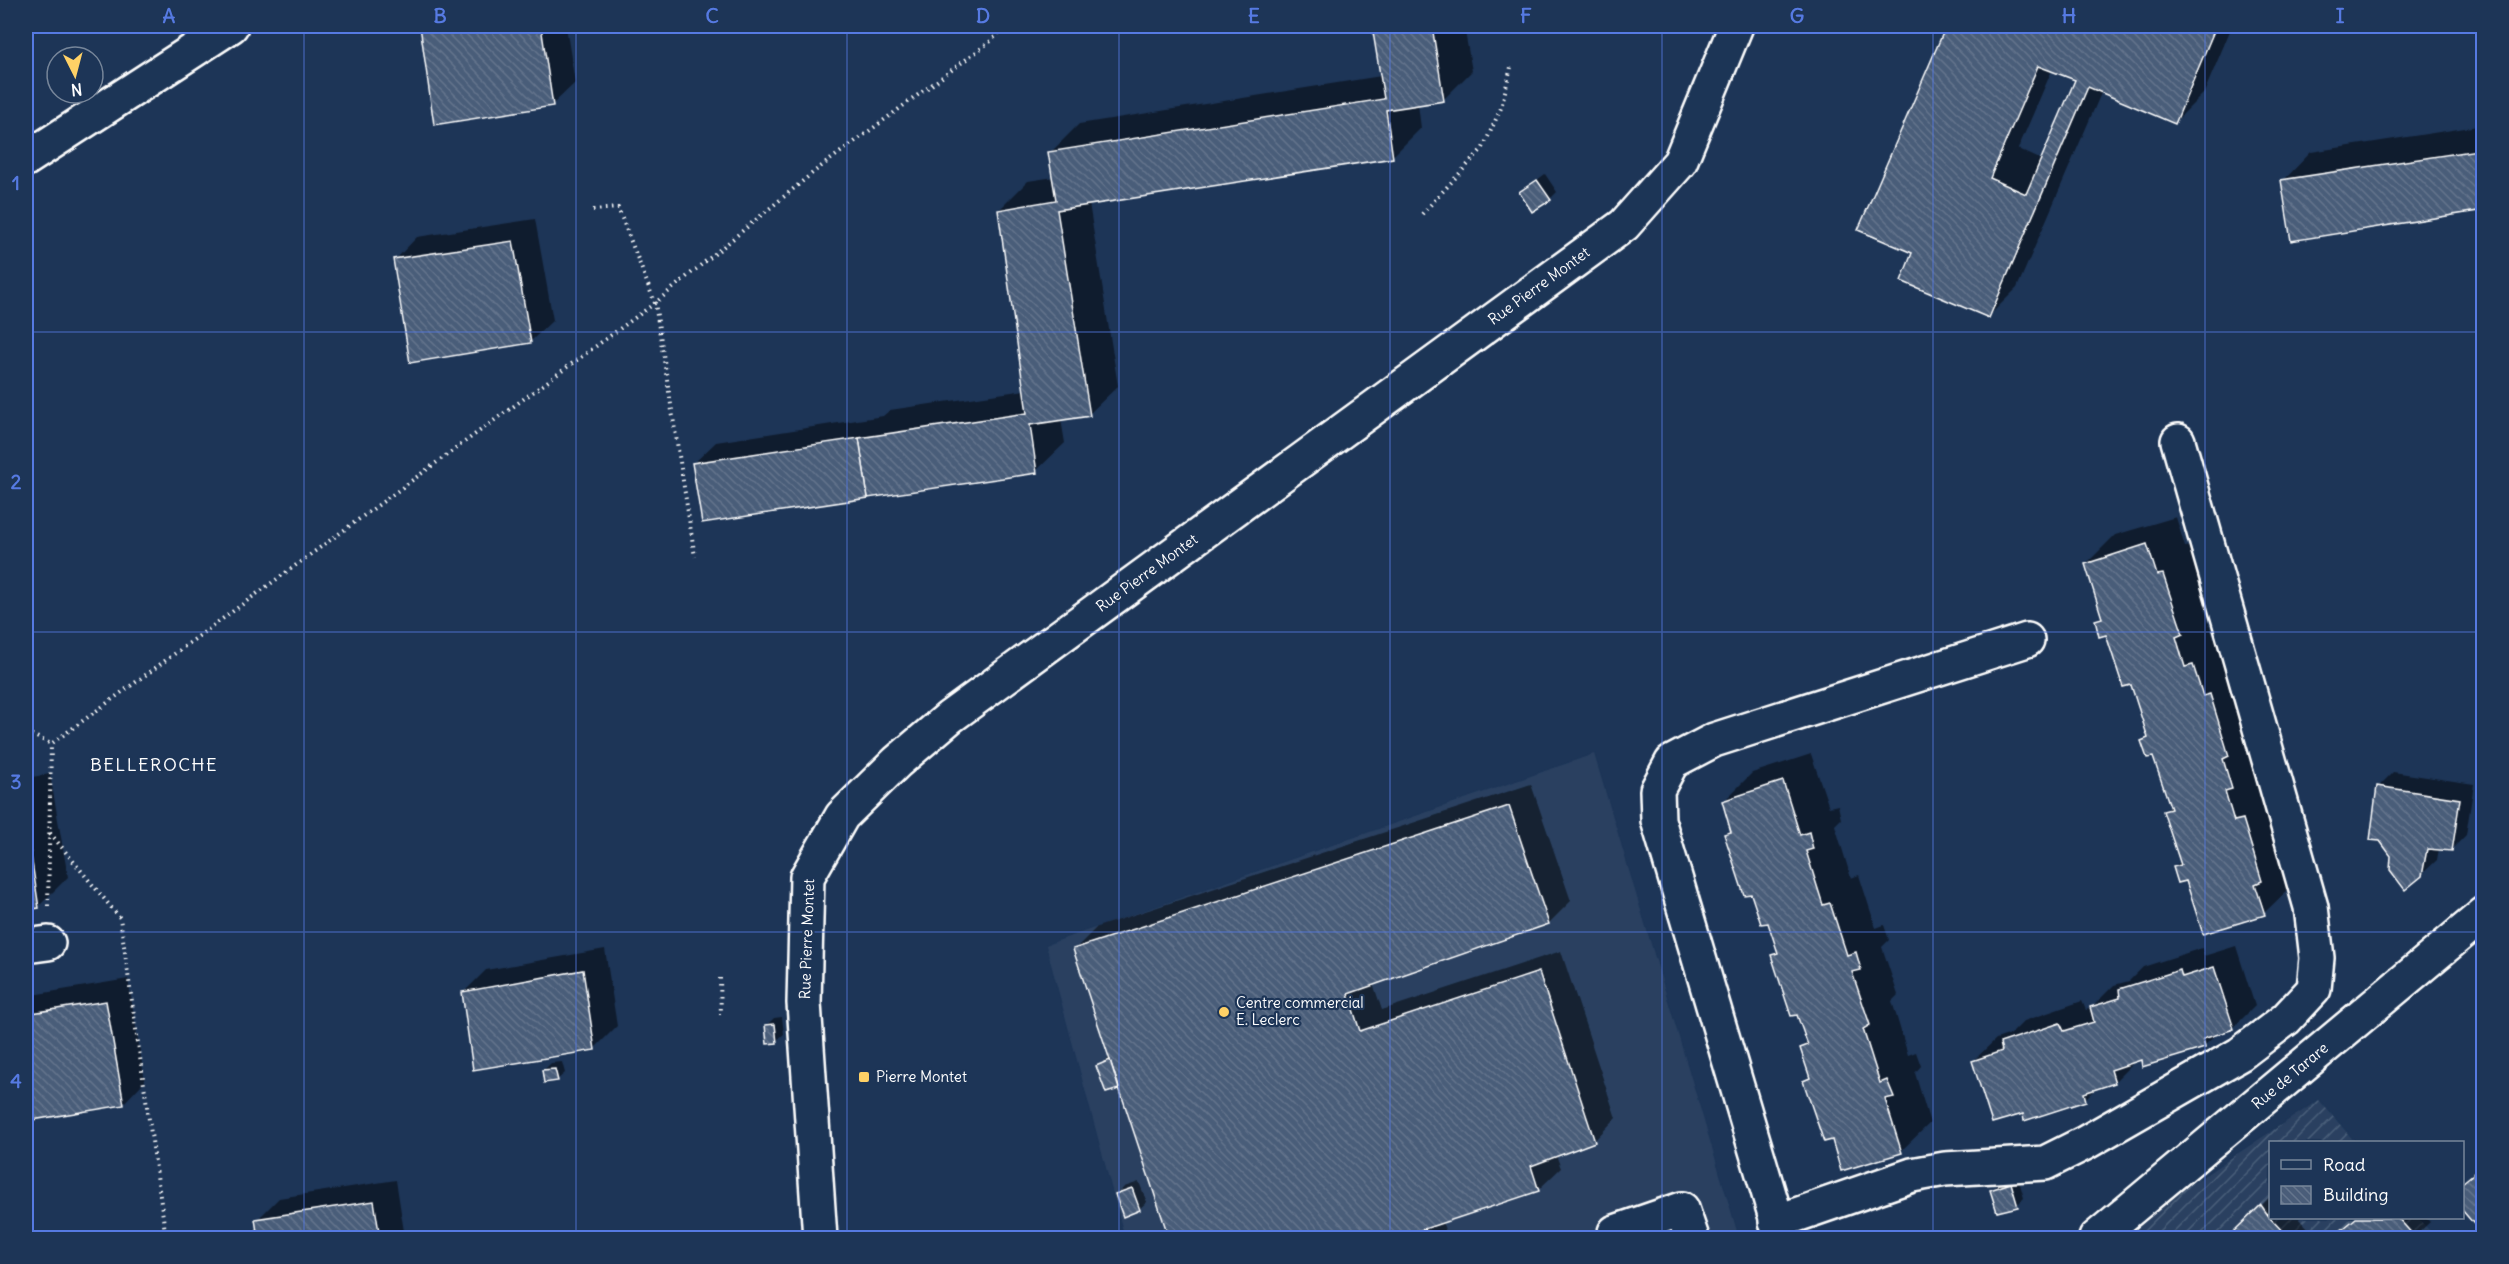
<svg xmlns="http://www.w3.org/2000/svg" width="2509" height="1264" font-family="Delius,sans-serif">
<style>
.built{fill:#2a4161}
.industrial{fill:url(#industrial-furrows)}
.shadow{fill:#0007;fill-rule:evenodd}
.building{fill:url(#building-back-hatch);stroke:#fff;stroke-width:1.5;fill-rule:evenodd}
.lines{fill:none;stroke-linecap:round;stroke-linejoin:round}
.minor-casing{stroke:#fff;stroke-width:38}
.major-casing{stroke:#fff;stroke-width:38}
.path{stroke:#fff;stroke-width:4;stroke-dasharray:1.5 4.5;stroke-linecap:butt}
.minor{stroke:#1d3557;stroke-width:33}
.major{stroke:#1d3557;stroke-width:33}
.grid{fill:none;stroke:#567ae2;stroke-width:1.5;stroke-opacity:0.55}
.poi-dot{fill:#ffd166;stroke:#1d3557;stroke-width:2}
.labels{text-anchor:middle;stroke-width:4.5;stroke-linejoin:round;paint-order:stroke}
.street-label{font-size:15px;fill:#fff;stroke:#1d3557}
.poi-label{font-size:15px;fill:#fff;stroke:#1d3557;text-anchor:start}
.quarter-label{font-size:18px;letter-spacing:1.5px;fill:#fff;stroke:#1d3557}
.neatline{fill:none;stroke:#567ae2;stroke-width:2}
.grid-label{font-size:20px;text-anchor:middle;font-weight:bold;fill:#567ae2}
</style>
<defs>
<pattern id="industrial-furrows" width="10" height="10" patternUnits="userSpaceOnUse" patternTransform="scale(1.5)"><rect width="10" height="10" fill="#2a4161"/><path d="M-1 1l2-2M0 10L10 0M9 11l2-2" fill="none" stroke="#4a5e79"/></pattern>
<pattern id="building-back-hatch" width="6" height="6" patternUnits="userSpaceOnUse" patternTransform="scale(1.5)"><rect width="6" height="6" fill="#4a5d79"/><path d="M-1 5l2 2M0 0l6 6M5-1l2 2" fill="none" stroke="#65758d"/></pattern>
</defs>
<rect width="100%" height="100%" fill="#1d3557"/>
<filter id="ink" filterUnits="userSpaceOnUse"><feTurbulence type="fractalNoise" baseFrequency=".0167" numOctaves="2"/><feDisplacementMap in="SourceGraphic" scale="12" xChannelSelector="R" yChannelSelector="G"/><feConvolveMatrix kernelMatrix="1 2 1 2 8 2 1 2 1" color-interpolation-filters="sRGB"/></filter>
<g filter="url(#ink)">
<path class="built" d="M 1594,754 L 1739,1238 L 1125,1238 L 1046,945 Z"/>
<path class="industrial" d="M 2319,1100 L 2355,1142 L 2270,1142 L 2270,1218 L 2418,1218 L 2436,1238 L 2110,1238 Z"/>
<g class="shadow">
<path d="M 421,26 L 566,26 L 575,83 L 552,105 L 435,124 Z"/>
<path d="M 1374,26 L 1464,26 L 1472,71 L 1443,100 L 1418,104 L 1421,128 L 1393,156 L 1089,203 L 1118,386 L 1089,414 L 1061,419 L 1065,443 L 1036,471 L 693,464 L 716,442 L 883,416 L 890,410 L 1025,390 L 999,210 L 1028,181 L 1054,177 L 1050,153 L 1079,124 L 1381,76 Z"/>
<path d="M 1948,26 L 2232,26 L 2204,93 L 2175,122 L 2102,91 L 2017,288 L 1989,316 L 1914,252 L 1860,229 ZM 2052,70 L 2077,80 L 2042,160 L 2018,149 Z"/>
<path d="M 2484,125 L 2484,209 L 2283,181 L 2311,152 Z"/>
<path d="M 1545,174 L 1557,192 L 1550,199 L 1521,192 Z"/>
<path d="M 535,219 L 553,320 L 530,342 L 395,260 L 417,237 Z"/>
<path d="M 2176,517 L 2185,547 L 2192,546 L 2211,604 L 2205,610 L 2214,639 L 2222,637 L 2293,885 L 2264,913 L 2187,880 L 2174,867 L 2181,861 L 2165,812 L 2171,805 L 2154,755 L 2143,742 L 2149,736 L 2132,683 L 2107,633 L 2097,621 L 2102,615 L 2086,564 L 2115,535 Z"/>
<path d="M 1811,754 L 1829,807 L 1838,805 L 1841,819 L 1835,825 L 1851,878 L 1859,875 L 1876,928 L 1884,925 L 1889,940 L 1882,947 L 1898,995 L 1892,1001 L 1908,1055 L 1916,1052 L 1921,1066 L 1915,1073 L 1930,1123 L 1901,1151 L 1833,1138 L 1805,1081 L 1811,1076 L 1802,1048 L 1808,1042 L 1773,955 L 1778,950 L 1769,921 L 1752,892 L 1726,835 L 1732,829 L 1723,802 L 1752,773 Z"/>
<path d="M 2393,772 L 2474,784 L 2466,835 L 2451,850 L 2439,849 L 2437,860 L 2421,875 L 2393,855 L 2378,787 Z"/>
<path d="M 50,774 L 68,877 L 39,906 L 26,908 L 26,778 Z"/>
<path d="M 1531,784 L 1571,901 L 1549,923 L 1373,983 L 1382,1010 L 1561,951 L 1616,1118 L 1594,1141 L 1556,1155 L 1561,1168 L 1538,1190 L 1442,1222 L 1446,1232 L 1439,1238 L 1171,1238 L 1120,1086 L 1107,1092 L 1098,1067 L 1110,1057 L 1075,949 L 1097,927 Z"/>
<path d="M 2236,946 L 2255,1006 L 2233,1028 L 2218,1033 L 2204,1046 L 2136,1060 L 2114,1082 L 2097,1087 L 2085,1099 L 2024,1112 L 1973,1061 L 1996,1039 L 2011,1034 L 2024,1021 L 2082,1001 L 2086,1010 L 2091,1008 L 2114,985 L 2129,981 L 2143,967 L 2202,948 L 2204,956 Z"/>
<path d="M 605,949 L 617,1026 L 595,1048 L 464,992 L 486,970 Z"/>
<path d="M 128,979 L 145,1081 L 123,1104 L 26,1120 L 26,996 Z"/>
<path d="M 782,1017 L 784,1034 L 776,1041 L 767,1025 L 774,1018 Z"/>
<path d="M 562,1062 L 565,1073 L 557,1080 L 543,1071 L 551,1063 Z"/>
<path d="M 2484,1163 L 2484,1233 L 2462,1183 Z"/>
<path d="M 2018,1177 L 2024,1198 L 2017,1205 L 1992,1190 L 1999,1183 Z"/>
<path d="M 396,1180 L 405,1238 L 259,1238 L 257,1220 L 279,1198 Z"/>
<path d="M 1139,1182 L 1147,1202 L 1139,1209 L 1117,1195 L 1124,1187 Z"/>
<path d="M 2270,1197 L 2270,1218 L 2299,1218 L 2317,1238 L 2240,1238 L 2235,1232 Z"/>
<path d="M 2356,1218 L 2426,1218 L 2430,1222 L 2413,1238 L 2332,1238 Z"/>
</g>
<g class="building">
<path d="M 420,26 L 541,26 L 553,106 L 434,125 Z"/>
<path d="M 1372,26 L 1432,26 L 1444,101 L 1386,110 L 1393,158 L 1057,210 L 1090,416 L 1030,425 L 1037,473 L 868,498 L 859,438 L 1027,413 L 998,210 L 1056,200 L 1048,152 L 1384,99 Z"/>
<path d="M 1946,26 L 2216,26 L 2175,124 L 2088,87 L 1989,318 L 1901,281 L 1912,253 L 1858,230 ZM 2038,66 L 2075,80 L 2026,194 L 1990,178 Z"/>
<path d="M 2484,149 L 2484,210 L 2291,241 L 2281,180 Z"/>
<path d="M 1537,180 L 1551,200 L 1532,212 L 1519,192 Z"/>
<path d="M 513,241 L 531,343 L 410,363 L 393,259 Z"/>
<path d="M 859,438 L 868,498 L 702,523 L 692,463 Z"/>
<path d="M 2147,544 L 2157,575 L 2163,574 L 2183,634 L 2176,637 L 2185,667 L 2193,665 L 2203,696 L 2210,694 L 2229,756 L 2223,759 L 2232,789 L 2225,791 L 2234,821 L 2243,819 L 2262,881 L 2255,884 L 2265,915 L 2203,934 L 2186,881 L 2178,883 L 2173,867 L 2181,865 L 2163,811 L 2171,809 L 2153,757 L 2147,758 L 2141,741 L 2148,738 L 2131,685 L 2123,687 L 2106,635 L 2099,637 L 2095,620 L 2102,618 L 2085,564 Z"/>
<path d="M 1783,781 L 1800,835 L 1809,832 L 1813,849 L 1806,851 L 1823,905 L 1830,903 L 1847,955 L 1856,952 L 1861,970 L 1852,972 L 1870,1025 L 1863,1029 L 1880,1083 L 1887,1080 L 1894,1097 L 1885,1099 L 1902,1153 L 1841,1171 L 1832,1140 L 1824,1142 L 1803,1081 L 1810,1078 L 1800,1048 L 1808,1045 L 1797,1015 L 1791,1016 L 1771,955 L 1778,953 L 1768,923 L 1761,924 L 1751,894 L 1744,895 L 1724,834 L 1731,832 L 1722,801 Z"/>
<path d="M 2377,786 L 2460,799 L 2452,851 L 2427,849 L 2422,876 L 2405,890 L 2390,870 L 2391,856 L 2380,841 L 2370,840 Z"/>
<path d="M 1509,806 L 1549,924 L 1348,994 L 1360,1031 L 1539,972 L 1595,1142 L 1531,1166 L 1539,1191 L 1397,1238 L 1169,1238 L 1073,949 Z"/>
<path d="M 26,823 L 39,908 L 26,910 Z"/>
<path d="M 2214,967 L 2234,1029 L 2203,1039 L 2205,1048 L 2142,1067 L 2141,1060 L 2111,1070 L 2115,1083 L 2084,1093 L 2086,1101 L 2024,1121 L 2023,1114 L 1992,1123 L 1972,1061 L 2002,1051 L 2000,1043 L 2060,1023 L 2064,1031 L 2094,1022 L 2090,1007 L 2120,998 L 2119,989 L 2180,970 L 2182,977 Z"/>
<path d="M 583,970 L 595,1050 L 473,1070 L 462,992 Z"/>
<path d="M 106,1001 L 124,1105 L 26,1121 L 26,1014 Z"/>
<path d="M 775,1024 L 777,1043 L 767,1044 L 765,1025 Z"/>
<path d="M 1110,1060 L 1119,1089 L 1106,1093 L 1096,1066 Z"/>
<path d="M 555,1069 L 558,1081 L 544,1083 L 542,1070 Z"/>
<path d="M 2484,1165 L 2484,1236 L 2462,1210 L 2462,1183 Z"/>
<path d="M 2011,1183 L 2018,1207 L 1997,1212 L 1990,1190 Z"/>
<path d="M 1132,1188 L 1140,1210 L 1123,1217 L 1115,1194 Z"/>
<path d="M 374,1201 L 380,1238 L 258,1238 L 255,1219 Z"/>
<path d="M 2261,1205 L 2270,1218 L 2289,1238 L 2238,1238 L 2233,1232 Z"/>
<path d="M 2356,1218 L 2398,1218 L 2416,1238 L 2332,1238 Z"/>
<path d="M 1425,1229 L 1428,1238 L 1397,1238 Z"/>
</g>
<g class="lines">
<g class="minor-casing">
<g id="minor">
<path d="M 26,159 L 231,26"/>
<path d="M 26,946 L 48,943"/>
<path d="M 1776,1222 L 1912,1175 L 1945,1169 L 2045,1163 L 2085,1143 L 2240,1054 L 2286,1019 L 2314,989 L 2317,958 L 2311,907 L 2178,441"/>
<path d="M 1615,1232 L 1682,1209 L 1692,1238"/>
<path d="M 820,1238 L 804,1003 L 807,877 L 842,816 L 897,762 L 950,717 L 1624,225 L 1680,162 L 1736,26"/>
<path d="M 1782,1238 L 1658,820 L 1657,790 L 1672,762 L 1714,740 L 2027,640"/>
</g>
</g>
<g class="major-casing">
<path id="major" d="M 2096,1238 L 2484,914"/>
</g>
<g class="path">
<path d="M 593,210 L 618,208 L 655,303 L 695,557"/>
<path d="M 1422,214 L 1483,148 L 1501,108 L 1512,63"/>
<path d="M 26,732 L 51,744 L 655,303 L 815,171 L 991,41 L 1005,26"/>
<path d="M 50,833 L 120,918 L 166,1238"/>
<path d="M 48,906 L 51,744"/>
<path d="M 720,978 L 721,1015"/>
</g>
<use href="#minor" class="minor"/>
<use href="#major" class="major"/>
</g>
</g>
<path class="grid" d="M 304,26 L 304,1238M 576,26 L 576,1238M 847,26 L 847,1238M 1119,26 L 1119,1238M 1390,26 L 1390,1238M 1662,26 L 1662,1238M 1933,26 L 1933,1238M 2205,26 L 2205,1238M 26,332 L 2484,332M 26,632 L 2484,632M 26,932 L 2484,932"/>
<g class="poi-dot">
<circle cx="1224" cy="1012" r="6"/>
<rect x="858" y="1071" width="12" height="12" rx="3"/>
</g>
<g class="labels">
<g class="street-label">
<text transform="translate(1539 286) rotate(-36)" y="5">Rue Pierre Montet</text>
<text transform="translate(1147 573) rotate(-36)" y="5">Rue Pierre Montet</text>
<text transform="translate(807 939) rotate(-88)" y="5">Rue Pierre Montet</text>
<text transform="translate(2290 1076) rotate(-40)" y="5">Rue de Tarare</text>
</g>
<g class="poi-label">
<text x="1236" y="1008">Centre commercial<tspan x="1236" dy="17">E. Leclerc</tspan></text>
<text x="876" y="1082">Pierre Montet</text>
</g>
<g class="quarter-label">
<text x="154" y="771">BELLEROCHE</text>
</g>
</g>
<rect width="2509" height="1264" fill="none" stroke="#1d3557" stroke-width="66"/>
<rect x="2269" y="1141" width="195" height="78" fill="#1d3557" stroke="#77869a" stroke-width="1.5"/>
<rect x="2281" y="1160" width="30" height="9" fill="#1d3557" stroke="#77869a" stroke-width="1.5"/>
<text x="2323" y="1171" font-size="18" fill="#ffffff">Road</text>
<rect x="2281" y="1186" width="30" height="18" fill="url(#building-back-hatch)" stroke="#77869a" stroke-width="1.5"/>
<text x="2323" y="1201" font-size="18" fill="#ffffff">Building</text>
<g transform="translate(75 75) rotate(174)"><circle r="28" fill="#1d3557" stroke="#77869a" stroke-width="1.5"/>
<path d="M0-4.5L10 22L0 15L-10 22Z" fill="#ffd166"/>
<text y="-9" font-size="16" font-weight="bold" text-anchor="middle" fill="#ffffff">N</text>
</g>
<rect x="33" y="33" width="2443" height="1198" class="neatline"/>
<g class="grid-label">
<text x="169" y="23">A</text>
<text x="440" y="23">B</text>
<text x="712" y="23">C</text>
<text x="983" y="23">D</text>
<text x="1254" y="23">E</text>
<text x="1526" y="23">F</text>
<text x="1797" y="23">G</text>
<text x="2069" y="23">H</text>
<text x="2340" y="23">I</text>
<text x="16" y="190">1</text>
<text x="16" y="489">2</text>
<text x="16" y="789">3</text>
<text x="16" y="1088">4</text>
</g>
</svg>
